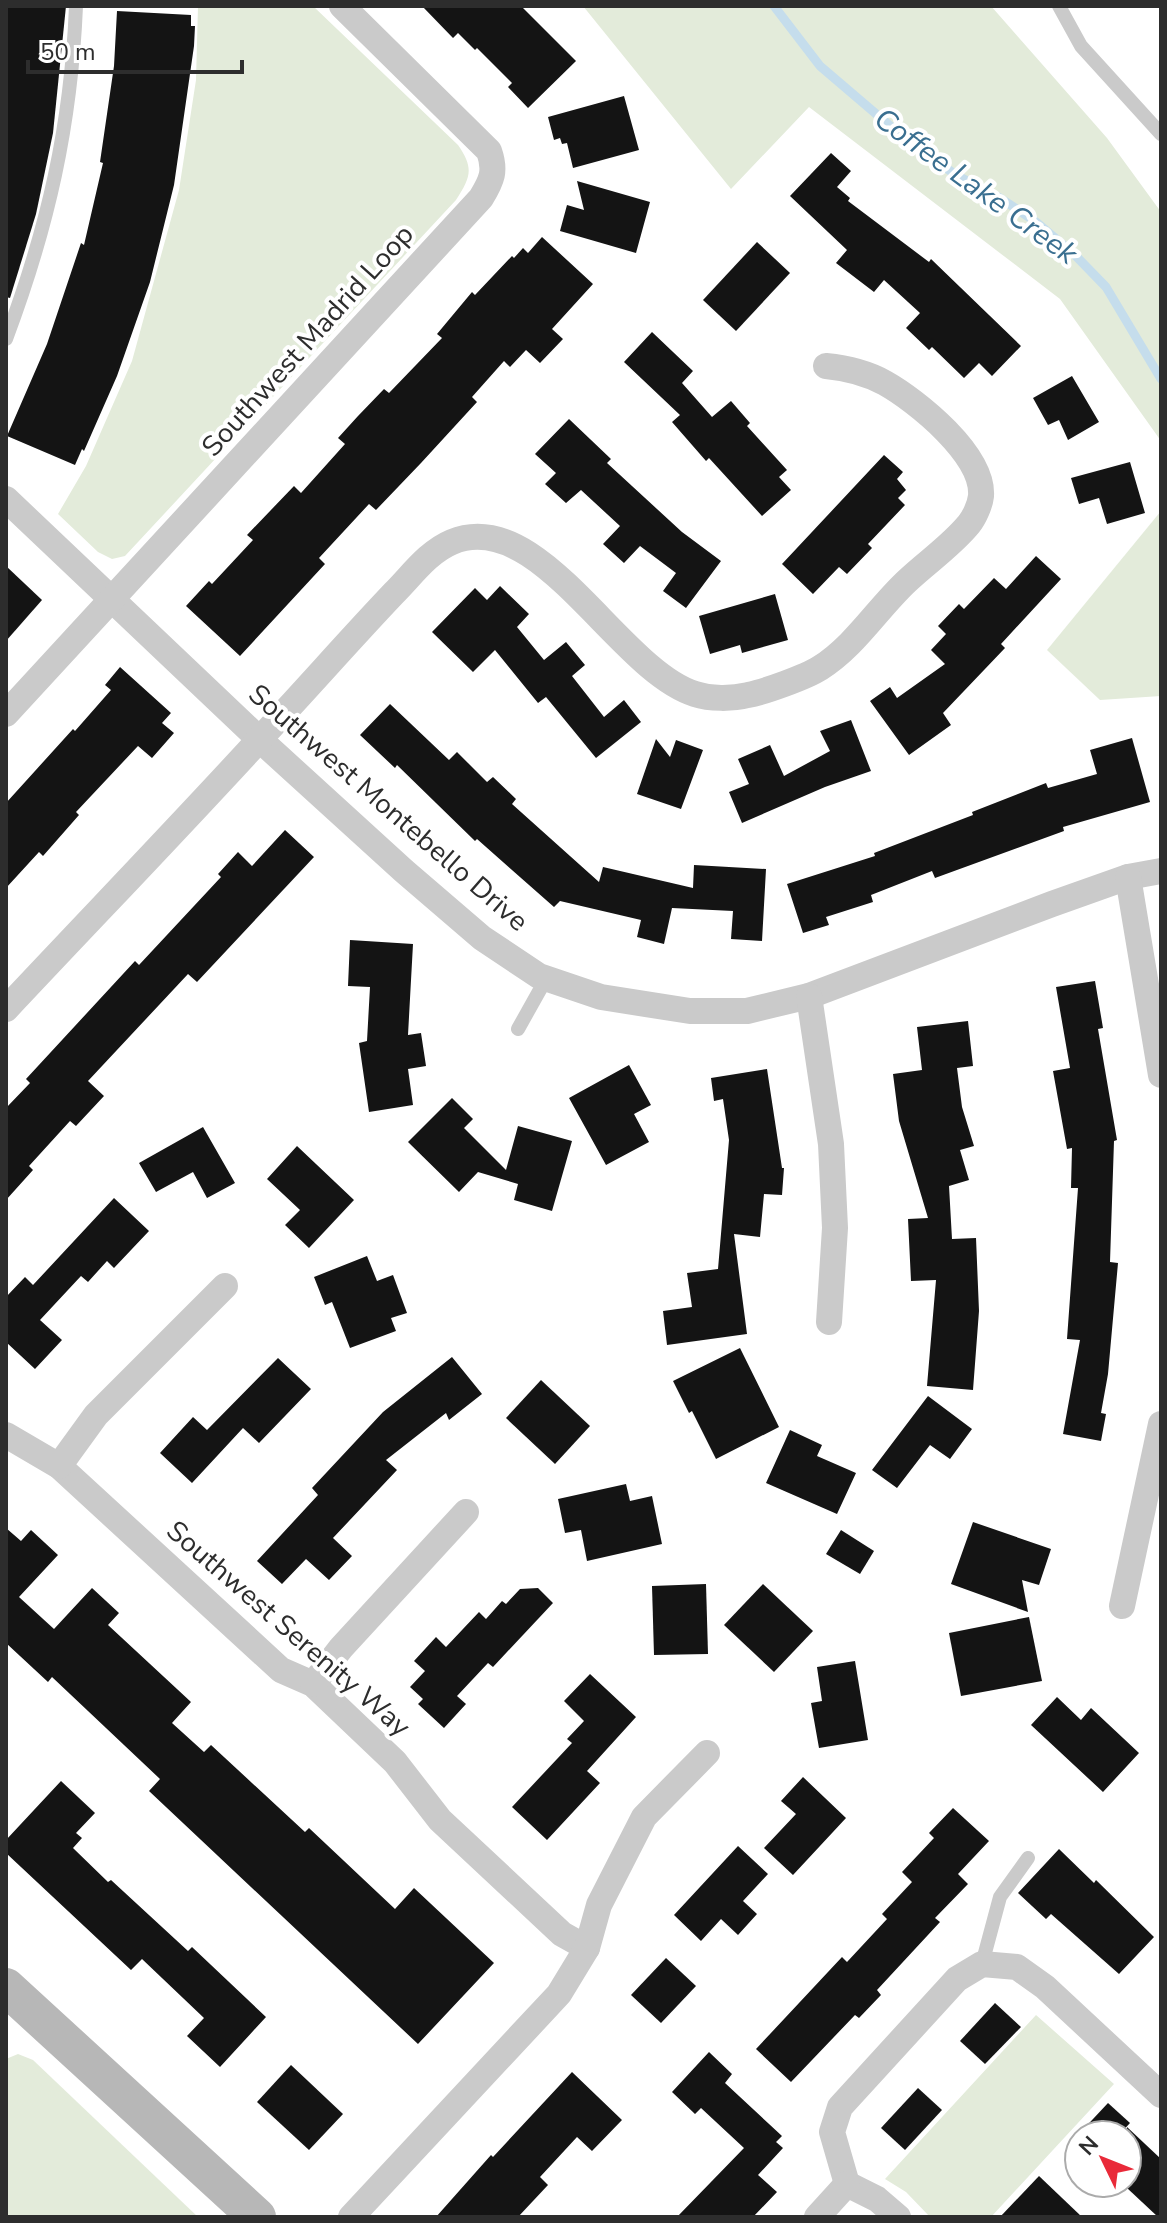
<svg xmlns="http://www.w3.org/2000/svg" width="1167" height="2223" font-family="'Nunito Sans',sans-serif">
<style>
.green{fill:#e3ebda}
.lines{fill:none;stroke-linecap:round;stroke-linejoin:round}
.stream{stroke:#c5ddec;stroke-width:9}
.building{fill:#141414}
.lane{stroke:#cacaca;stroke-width:14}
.street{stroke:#cacaca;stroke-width:26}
.secondary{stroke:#b7b7b7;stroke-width:38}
.labels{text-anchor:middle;stroke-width:8;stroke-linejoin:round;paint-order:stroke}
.street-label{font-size:28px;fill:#2d2d2d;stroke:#fff}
.water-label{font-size:30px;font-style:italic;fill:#3a6f90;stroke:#fff}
</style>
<rect width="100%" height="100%" fill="#fff"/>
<g class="green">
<path d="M 198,6 L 313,6 L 458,145 C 474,168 471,177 456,200 L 125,556 L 112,559 L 98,552 L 58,514 L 86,466 L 132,361 L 179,190 L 196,80 Z"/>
<path d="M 583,6 L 991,6 L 1107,138 L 1161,212 L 1161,441 L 1060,299 L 809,107 L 731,189 Z"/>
<path d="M 1161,511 L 1161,696 L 1100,700 L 1047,650 Z"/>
<path d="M 1036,2015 L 1114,2084 L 991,2217 L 930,2217 L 906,2192 L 885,2179 Z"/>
<path d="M 18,2054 L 33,2060 L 198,2217 L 6,2217 L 6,2059 Z"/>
</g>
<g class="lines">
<path class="stream" d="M 774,6 L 820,66 L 909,142 L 956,175 L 1000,198 L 1036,222 L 1074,254 L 1106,287 L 1161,379"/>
</g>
<g class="building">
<path d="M 6,6 L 66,6 L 53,133 L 36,214 L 10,298 L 6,297 Z"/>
<path d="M 422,6 L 521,6 L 576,61 L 528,108 L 508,87 L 512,83 L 477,48 L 475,50 L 458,33 L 453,38 Z"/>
<path d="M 117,11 L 191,15 L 191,26 L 195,26 L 194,46 L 174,185 L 150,282 L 117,376 L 84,451 L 82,449 L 75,465 L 7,436 L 47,344 L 81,243 L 84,245 L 103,163 L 100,162 L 114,66 Z"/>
<path d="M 624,96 L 639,150 L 573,168 L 567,143 L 562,144 L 560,138 L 554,140 L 548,117 Z"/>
<path d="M 831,153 L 851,171 L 837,187 L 850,198 L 848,201 L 929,262 L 931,259 L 1021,346 L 992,376 L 979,363 L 964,378 L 932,347 L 929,350 L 906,328 L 920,313 L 884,280 L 874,292 L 836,263 L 847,250 L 790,196 Z"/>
<path d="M 577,181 L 650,202 L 636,253 L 560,231 L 567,205 L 584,210 Z"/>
<path d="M 542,237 L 593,284 L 552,329 L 563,339 L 540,363 L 526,350 L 510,367 L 504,361 L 472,397 L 477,402 L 421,463 L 376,510 L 369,504 L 319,558 L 325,564 L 240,656 L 186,606 L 209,581 L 212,584 L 253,540 L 247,535 L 294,486 L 301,493 L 345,444 L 338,438 L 358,416 L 384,389 L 389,393 L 442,338 L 437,334 L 472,292 L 475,295 L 512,256 L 514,258 L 523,248 L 528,253 Z"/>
<path d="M 757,242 L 790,273 L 736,331 L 703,300 Z"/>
<path d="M 652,332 L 693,371 L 682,383 L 712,417 L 731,401 L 750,423 L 747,426 L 787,470 L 779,477 L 791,490 L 762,516 L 709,458 L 706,461 L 672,422 L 680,415 L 624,362 Z"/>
<path d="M 1072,376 L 1099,422 L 1068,440 L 1059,420 L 1048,425 L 1033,398 Z"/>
<path d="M 569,419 L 611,459 L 607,463 L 682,532 L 721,561 L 686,608 L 663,591 L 676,573 L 640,546 L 624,563 L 603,544 L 620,526 L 581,490 L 566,503 L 545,484 L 556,473 L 535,454 Z"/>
<path d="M 884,455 L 903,472 L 897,479 L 906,490 L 898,498 L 905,505 L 868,544 L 872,548 L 847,574 L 839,567 L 813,594 L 782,564 Z"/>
<path d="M 1130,462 L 1145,513 L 1107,524 L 1099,498 L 1079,504 L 1071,478 Z"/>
<path d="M 1036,556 L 1061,579 L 1001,644 L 1005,648 L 943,713 L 951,725 L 909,755 L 870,701 L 890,687 L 897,698 L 945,664 L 931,650 L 946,634 L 938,626 L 959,604 L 964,609 L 994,578 L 1006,589 Z"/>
<path d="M 6,566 L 42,600 L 6,641 Z"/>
<path d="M 500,586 L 529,614 L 517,627 L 544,660 L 566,642 L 585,665 L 572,676 L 604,717 L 624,700 L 641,722 L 596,758 L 546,697 L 538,703 L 495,650 L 473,672 L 432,632 L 475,588 L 487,600 Z"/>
<path d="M 775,594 L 788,640 L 742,653 L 740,645 L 710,654 L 699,616 Z"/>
<path d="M 120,667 L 171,713 L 162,723 L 174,733 L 152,758 L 138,746 L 76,812 L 79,815 L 43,856 L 39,852 L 6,888 L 6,803 L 73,729 L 75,731 L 111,690 L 105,685 Z"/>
<path d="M 390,704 L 449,760 L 457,752 L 487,782 L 493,777 L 516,799 L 512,804 L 599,882 L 603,867 L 693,888 L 694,865 L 766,869 L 762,941 L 731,939 L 733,911 L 672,908 L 664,944 L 637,937 L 641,920 L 560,901 L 554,907 L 477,839 L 475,841 L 397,765 L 395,768 L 360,735 Z"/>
<path d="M 851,720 L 871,771 L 825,787 L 742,823 L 729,792 L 749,784 L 738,759 L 770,745 L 784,776 L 830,751 L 820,731 Z"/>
<path d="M 1132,738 L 1150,802 L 1063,827 L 1064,831 L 935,878 L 932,871 L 871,895 L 873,902 L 826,917 L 829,925 L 803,933 L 787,884 L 875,856 L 874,853 L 973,815 L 972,812 L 1046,783 L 1048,788 L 1097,774 L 1090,750 Z"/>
<path d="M 656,739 L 670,757 L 676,740 L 703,750 L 681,809 L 637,794 Z"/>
<path d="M 285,830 L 314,857 L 197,982 L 188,974 L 88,1081 L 104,1096 L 76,1126 L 70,1121 L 29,1166 L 33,1170 L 6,1200 L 6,1108 L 30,1083 L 26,1079 L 135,961 L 139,965 L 221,877 L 218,874 L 238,852 L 252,866 Z"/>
<path d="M 350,940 L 413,944 L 408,1035 L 421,1033 L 426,1066 L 408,1069 L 413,1105 L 369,1112 L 359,1043 L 367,1041 L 370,987 L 348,986 Z"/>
<path d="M 1095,981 L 1103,1028 L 1098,1029 L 1117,1140 L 1114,1141 L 1110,1262 L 1118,1263 L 1108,1374 L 1101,1413 L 1106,1414 L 1101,1441 L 1063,1434 L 1080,1340 L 1067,1339 L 1078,1188 L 1071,1188 L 1072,1148 L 1067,1149 L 1053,1071 L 1070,1068 L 1056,987 Z"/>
<path d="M 968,1021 L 973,1066 L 957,1068 L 962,1107 L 974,1146 L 960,1150 L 969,1180 L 949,1186 L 952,1239 L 976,1238 L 979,1311 L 973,1390 L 927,1386 L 936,1280 L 911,1281 L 908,1219 L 928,1218 L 899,1121 L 893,1074 L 922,1070 L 917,1027 Z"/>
<path d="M 629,1065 L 651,1105 L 634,1114 L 649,1142 L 606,1165 L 569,1098 Z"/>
<path d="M 767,1069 L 782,1168 L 784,1168 L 782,1195 L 764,1194 L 760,1237 L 734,1234 L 747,1334 L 667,1345 L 663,1311 L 692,1307 L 687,1273 L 718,1269 L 729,1140 L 723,1099 L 714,1101 L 711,1078 Z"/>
<path d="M 452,1098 L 473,1119 L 464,1128 L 506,1170 L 518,1126 L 572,1141 L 552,1211 L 514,1200 L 518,1184 L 478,1172 L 459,1192 L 408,1142 Z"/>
<path d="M 203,1127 L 235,1183 L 207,1198 L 193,1172 L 156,1192 L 139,1163 Z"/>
<path d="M 297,1146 L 354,1200 L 309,1248 L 285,1225 L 300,1210 L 267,1179 Z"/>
<path d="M 114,1198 L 149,1231 L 114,1268 L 107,1261 L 88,1282 L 81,1276 L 40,1320 L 62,1340 L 35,1369 L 6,1342 L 6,1297 L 25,1277 L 33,1285 Z"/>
<path d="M 367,1256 L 377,1281 L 393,1275 L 407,1313 L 391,1318 L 396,1331 L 350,1348 L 332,1302 L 325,1305 L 314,1277 Z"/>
<path d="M 740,1348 L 779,1427 L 716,1459 L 692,1411 L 689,1413 L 673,1381 Z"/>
<path d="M 452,1357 L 482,1394 L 449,1420 L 446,1413 L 386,1460 L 397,1470 L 333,1538 L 352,1556 L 329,1580 L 306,1559 L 282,1584 L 257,1561 L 318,1495 L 312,1488 L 383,1412 Z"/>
<path d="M 278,1358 L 311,1389 L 259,1443 L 243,1428 L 192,1483 L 160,1453 L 193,1417 L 207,1430 Z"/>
<path d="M 541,1380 L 590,1426 L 555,1464 L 506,1418 Z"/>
<path d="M 928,1396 L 972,1429 L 950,1459 L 930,1445 L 897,1488 L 872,1470 Z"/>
<path d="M 790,1430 L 822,1445 L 817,1456 L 856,1473 L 837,1514 L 766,1483 Z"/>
<path d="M 626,1484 L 630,1501 L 652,1496 L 662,1544 L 587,1561 L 581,1530 L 565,1533 L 558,1499 Z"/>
<path d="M 973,1522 L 1051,1549 L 1039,1585 L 1022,1580 L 1028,1612 L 951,1584 Z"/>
<path d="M 6,1528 L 21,1541 L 31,1530 L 58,1555 L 19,1597 L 54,1629 L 92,1588 L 119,1613 L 108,1625 L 191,1702 L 172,1723 L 204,1752 L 211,1745 L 305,1832 L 309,1828 L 395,1909 L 414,1888 L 494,1963 L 418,2044 L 149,1791 L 160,1779 L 52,1677 L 48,1682 L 6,1643 Z"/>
<path d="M 841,1530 L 874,1551 L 860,1574 L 826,1554 Z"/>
<path d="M 706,1584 L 708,1654 L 654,1655 L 652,1586 Z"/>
<path d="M 763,1584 L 813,1631 L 774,1672 L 724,1625 Z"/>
<path d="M 538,1588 L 553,1603 L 493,1667 L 488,1663 L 457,1696 L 466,1704 L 444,1728 L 418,1704 L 423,1699 L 410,1687 L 425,1671 L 414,1661 L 436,1637 L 446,1647 L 479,1612 L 486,1619 L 502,1601 L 506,1604 L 520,1589 Z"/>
<path d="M 1029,1617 L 1042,1681 L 961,1696 L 949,1633 Z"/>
<path d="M 855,1661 L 868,1740 L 819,1748 L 811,1703 L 822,1701 L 817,1667 Z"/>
<path d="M 590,1674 L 636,1717 L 587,1771 L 600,1783 L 547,1840 L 512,1807 L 572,1743 L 567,1739 L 584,1721 L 564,1701 Z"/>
<path d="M 1057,1697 L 1081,1720 L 1091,1708 L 1139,1753 L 1103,1792 L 1031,1725 Z"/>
<path d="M 803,1777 L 846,1818 L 793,1875 L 764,1848 L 796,1814 L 781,1801 Z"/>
<path d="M 61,1781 L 95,1813 L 76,1833 L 82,1838 L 73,1848 L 108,1882 L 111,1880 L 188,1951 L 192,1947 L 266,2017 L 220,2067 L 187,2036 L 204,2018 L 142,1959 L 131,1970 L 6,1853 L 6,1840 Z"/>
<path d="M 953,1808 L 989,1841 L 958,1874 L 968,1884 L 935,1918 L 940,1922 L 877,1990 L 881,1995 L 859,2018 L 855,2015 L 791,2082 L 756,2049 L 842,1957 L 847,1962 L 887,1919 L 882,1914 L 912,1882 L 902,1872 L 934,1838 L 929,1833 Z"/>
<path d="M 738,1846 L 768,1874 L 743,1901 L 757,1914 L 738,1935 L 721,1919 L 701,1941 L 674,1915 Z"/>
<path d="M 1059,1849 L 1094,1883 L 1096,1880 L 1154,1937 L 1119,1974 L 1051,1914 L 1046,1919 L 1018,1893 Z"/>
<path d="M 666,1958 L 696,1986 L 661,2023 L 631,1995 Z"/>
<path d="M 995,2003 L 1021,2027 L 985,2064 L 960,2041 Z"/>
<path d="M 709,2052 L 732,2074 L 725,2083 L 782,2136 L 776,2142 L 783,2148 L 758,2175 L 777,2192 L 753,2217 L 677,2217 L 744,2148 L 701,2108 L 695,2114 L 672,2092 Z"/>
<path d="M 291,2065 L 343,2114 L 309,2150 L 257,2102 Z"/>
<path d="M 572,2072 L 622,2120 L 592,2151 L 577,2137 L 540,2177 L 548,2185 L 518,2217 L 436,2217 L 491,2155 L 493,2157 Z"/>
<path d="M 918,2088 L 942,2110 L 905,2150 L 881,2128 Z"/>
<path d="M 1108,2103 L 1130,2123 L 1119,2135 L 1078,2135 Z"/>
<path d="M 1127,2127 L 1161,2159 L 1161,2217 L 1158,2217 L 1127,2188 Z"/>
<path d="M 1039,2176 L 1082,2217 L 1000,2217 Z"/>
</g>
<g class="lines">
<g class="lane">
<path d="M 1059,6 L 1081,46 L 1161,134"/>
<path d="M 6,339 C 48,227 71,126 76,6"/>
<path d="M 518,1029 L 546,979"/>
<path d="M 982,1964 L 1000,1897 L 1028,1858"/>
</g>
<g class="street">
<path d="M 6,499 L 259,739 L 404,871 L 482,938 L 539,976 L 601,997 L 690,1011 L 747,1011 L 809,996 L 1052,904 L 1128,877 L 1161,871"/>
<path d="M 6,714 L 481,198 C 492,180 496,171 489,151 L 342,6"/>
<path d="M 1128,877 L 1161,1075"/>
<path d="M 809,996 L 831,1144 L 835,1228 L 829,1322"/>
<path d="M 6,1009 C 97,912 190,816 280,717 C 318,676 355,634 394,593 C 412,575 428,552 452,542 C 539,505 618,670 695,694 C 710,699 732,699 748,695 C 764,692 806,677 820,668 C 855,646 877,609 907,581 C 927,562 951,546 969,524 C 974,518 980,505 981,496 C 984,455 917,401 885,383 C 867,373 847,368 826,366"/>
<path d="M 6,1435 L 59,1466 L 281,1670 L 313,1684 L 395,1762 L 440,1820 L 562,1934 L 587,1948"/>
<path d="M 59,1466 L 96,1415 L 225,1286"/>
<path d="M 1122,1606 L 1161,1424"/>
<path d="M 313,1684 L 341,1648 L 466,1512"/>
<path d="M 847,2184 L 832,2132 L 840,2107 L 957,1979 L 982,1964 L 1017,1967 L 1045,1987 L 1161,2095"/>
<path d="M 847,2184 L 877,2199 L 898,2217"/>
<path d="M 351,2217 L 559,1994 L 587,1948 L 599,1905 L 644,1817 L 707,1753"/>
<path d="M 817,2217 L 847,2184"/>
</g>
<path class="secondary" d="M 6,1987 L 257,2217"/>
</g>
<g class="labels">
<g class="street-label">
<text transform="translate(307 340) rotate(-48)" y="10">Southwest Madrid Loop</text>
<text transform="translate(389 807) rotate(41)" y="10">Southwest Montebello Drive</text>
<text transform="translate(289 1628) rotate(41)" y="10">Southwest Serenity Way</text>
</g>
<g class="water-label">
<text transform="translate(976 186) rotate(36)" y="10">Coffee Lake Creek</text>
</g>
</g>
<rect width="1167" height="2223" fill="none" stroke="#2d2d2d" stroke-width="16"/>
<g transform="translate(1103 2159) rotate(313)"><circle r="38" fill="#ffffff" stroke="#ababab" stroke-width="2"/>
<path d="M0-6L14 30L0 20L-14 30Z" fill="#e92a39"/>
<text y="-12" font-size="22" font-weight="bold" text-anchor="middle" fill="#2d2d2d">N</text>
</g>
<path d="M28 60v12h214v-12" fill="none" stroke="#2d2d2d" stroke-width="4"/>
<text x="40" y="60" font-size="24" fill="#2d2d2d" stroke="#ffffff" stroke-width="6" paint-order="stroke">50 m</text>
</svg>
